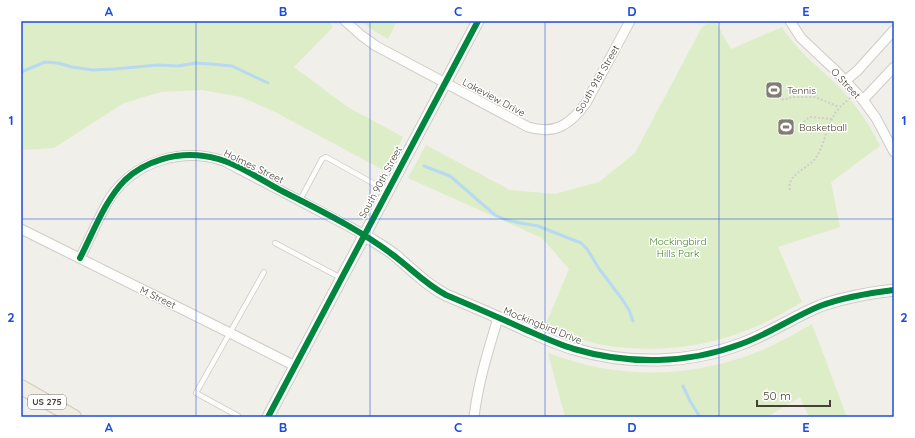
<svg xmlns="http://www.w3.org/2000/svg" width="915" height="438" font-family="Quicksand,sans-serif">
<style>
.green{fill:#ddedc8}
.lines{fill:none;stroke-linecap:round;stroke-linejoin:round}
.stream{stroke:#b7d9f1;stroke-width:3}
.service-casing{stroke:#ceccc7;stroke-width:6}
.minor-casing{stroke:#ceccc7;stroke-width:11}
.tertiary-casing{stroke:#ceccc7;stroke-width:13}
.primary-casing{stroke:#d3cbb6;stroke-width:16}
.path{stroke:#d1ceca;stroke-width:2;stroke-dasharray:2 2;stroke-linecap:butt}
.service{stroke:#fdfdfc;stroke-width:4.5}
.minor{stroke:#fdfdfc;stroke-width:9}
.tertiary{stroke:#fdfdfc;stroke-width:11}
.primary{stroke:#f1ede3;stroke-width:14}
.cycleway-casing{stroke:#fff;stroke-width:8}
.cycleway{stroke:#00873e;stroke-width:6}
.grid{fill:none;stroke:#1d4ed8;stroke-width:1;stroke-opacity:0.55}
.labels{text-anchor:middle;stroke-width:3;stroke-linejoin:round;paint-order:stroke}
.shield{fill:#fff;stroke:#7e7972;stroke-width:1}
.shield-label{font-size:9px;font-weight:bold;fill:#474035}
.street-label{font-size:10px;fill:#474035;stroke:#fff}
.poi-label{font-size:10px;fill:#474035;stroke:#fff;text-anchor:start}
.park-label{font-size:10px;fill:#447c24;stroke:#fff}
.neatline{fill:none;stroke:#1d4ed8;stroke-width:1.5}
.grid-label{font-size:13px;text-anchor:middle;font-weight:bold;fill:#1d4ed8}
</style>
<rect width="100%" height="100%" fill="#f0efea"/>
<g class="green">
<path d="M 21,21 L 328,21 L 333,27 L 294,67 L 346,106 L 403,137 L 385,171 L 275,112 L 241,97 L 202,90 L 161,92 L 124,103 L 54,148 L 21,150 Z"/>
<path d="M 361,21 L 397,21 L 388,39 L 376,32 Z"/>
<path d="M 711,21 L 715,21 L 731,49 L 782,27 C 797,52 821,68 840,88 C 857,106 870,125 880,146 L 831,182 L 840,227 L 778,247 L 802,302 C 789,309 777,317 764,323 C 714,347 657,354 603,345 C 583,341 563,333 545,326 L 569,269 L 542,238 L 408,178 L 426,145 L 510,190 L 555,194 L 599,182 L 635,153 L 702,27 Z"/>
<path d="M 812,324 L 847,417 L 809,417 L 800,397 L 767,417 L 565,417 L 548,353 C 614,378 680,379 747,356 C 770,348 791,336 812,324 Z"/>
</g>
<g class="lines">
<g class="stream">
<path d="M 21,72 L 45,62 L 58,63 L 72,67 L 93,70 L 114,69 L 158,65 L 178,66 L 196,63 L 211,64 L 232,66 L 268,83"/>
<path d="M 424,166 L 450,176 L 495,215 L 504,219 L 520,223 L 538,226 L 581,243 L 587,249 L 600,270 L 622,299 L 629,310 L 633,321"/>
<path d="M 683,386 L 690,401 L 700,417"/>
</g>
<g class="service-casing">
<g id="service">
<path d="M 300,200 L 322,159 L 326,157 L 387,191"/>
<path d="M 275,243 L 341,278"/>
<path d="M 238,416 L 196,393 L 264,272"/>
</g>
</g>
<g class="minor-casing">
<g id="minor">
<path d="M 345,21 L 362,36 L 376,46 L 528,127 C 555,135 570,125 586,103 L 630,21"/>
<path d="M 790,21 L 801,38 L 836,71 L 863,100 L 876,118 L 894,152"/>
<path d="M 845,81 L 858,70 L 894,30"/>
<path d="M 863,100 L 894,67"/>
<path d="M 21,229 L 230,333 L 295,366"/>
<path d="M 80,258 C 90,239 99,216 110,198 C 135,161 182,147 224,161 L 350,227 L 364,235"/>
<path d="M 474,417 C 478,383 488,351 498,318"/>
</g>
</g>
<g class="tertiary-casing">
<g id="tertiary">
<path d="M 364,235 C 375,242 386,248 396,256 C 412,270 427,285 446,295 C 472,306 498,317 524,329 C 540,336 557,344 574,349 C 629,365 688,364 741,344 C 769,334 793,317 820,306 C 844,297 869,293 894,290"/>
<path d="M 268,417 L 478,21"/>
</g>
</g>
<g class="primary-casing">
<path id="primary" d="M 21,387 L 74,417"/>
</g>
<g class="path">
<path d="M 782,99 L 784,100 L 792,97 L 815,97 L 839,107"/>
<path d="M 804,122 L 809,117 L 832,119"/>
<path d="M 790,190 C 786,175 807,169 815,159 C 824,147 825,132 832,119 C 836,110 843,104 850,98"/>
</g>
<use href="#service" class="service"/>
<use href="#minor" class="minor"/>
<use href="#tertiary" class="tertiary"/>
<use href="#primary" class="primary"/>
<g class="cycleway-casing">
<g id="cycleway">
<path d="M 80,258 C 93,233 105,200 125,180 C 145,161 176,152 204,156 C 231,159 256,177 280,190 C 319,210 359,229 393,255 C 412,269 424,283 446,295 C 472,306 498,317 524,329 C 540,336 557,344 574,349 C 629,365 688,364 741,344 C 769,334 793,317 820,306 C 844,297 869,293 894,290"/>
<path d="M 268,417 L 478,21"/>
</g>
</g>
<use href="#cycleway" class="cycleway"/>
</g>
<path class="grid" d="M 196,21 L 196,417M 370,21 L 370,417M 545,21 L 545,417M 719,21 L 719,417M 21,219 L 894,219"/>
<defs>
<g id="stadium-square" transform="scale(0.9)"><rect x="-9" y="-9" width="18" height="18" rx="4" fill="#827d74" stroke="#fff"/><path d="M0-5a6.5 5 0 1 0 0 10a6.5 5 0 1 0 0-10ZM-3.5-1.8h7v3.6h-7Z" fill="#fff"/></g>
</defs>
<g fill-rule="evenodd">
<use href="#stadium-square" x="774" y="90"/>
<use href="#stadium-square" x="786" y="127"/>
</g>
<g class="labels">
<rect class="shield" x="28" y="395" width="38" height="14" rx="3"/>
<g class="shield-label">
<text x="47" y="405">US 275</text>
</g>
<g class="street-label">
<text transform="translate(597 79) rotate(-60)" y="4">South 91st Street</text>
<text transform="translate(846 83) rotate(47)" y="4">O Street</text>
<text transform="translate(494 97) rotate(28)" y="4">Lakeview Drive</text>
<text transform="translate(254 166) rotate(26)" y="4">Holmes Street</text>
<text transform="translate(380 182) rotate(-62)" y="4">South 90th Street</text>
<text transform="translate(158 297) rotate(26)" y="4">M Street</text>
<text transform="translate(543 325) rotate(22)" y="4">Mockingbird Drive</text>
</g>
<g class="poi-label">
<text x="787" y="94">Tennis</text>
<text x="799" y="131">Basketball</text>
</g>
<g class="park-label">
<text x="678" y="245">Mockingbird<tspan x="678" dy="12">Hills Park</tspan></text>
</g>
</g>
<rect width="915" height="438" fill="none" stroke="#ffffff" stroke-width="44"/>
<path d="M757 400v6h73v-6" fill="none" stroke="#474035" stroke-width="2"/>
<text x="763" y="400" font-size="12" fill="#474035" stroke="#ffffff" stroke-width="3" paint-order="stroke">50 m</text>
<rect x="22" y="22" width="871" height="394" class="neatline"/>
<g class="grid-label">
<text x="109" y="16">A</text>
<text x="283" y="16">B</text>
<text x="458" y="16">C</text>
<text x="632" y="16">D</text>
<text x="806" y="16">E</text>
<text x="11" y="125">1</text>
<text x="904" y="125">1</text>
<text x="11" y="322">2</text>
<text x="904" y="322">2</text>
<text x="109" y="432">A</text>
<text x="283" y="432">B</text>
<text x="458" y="432">C</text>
<text x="632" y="432">D</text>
<text x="806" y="432">E</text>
</g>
</svg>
